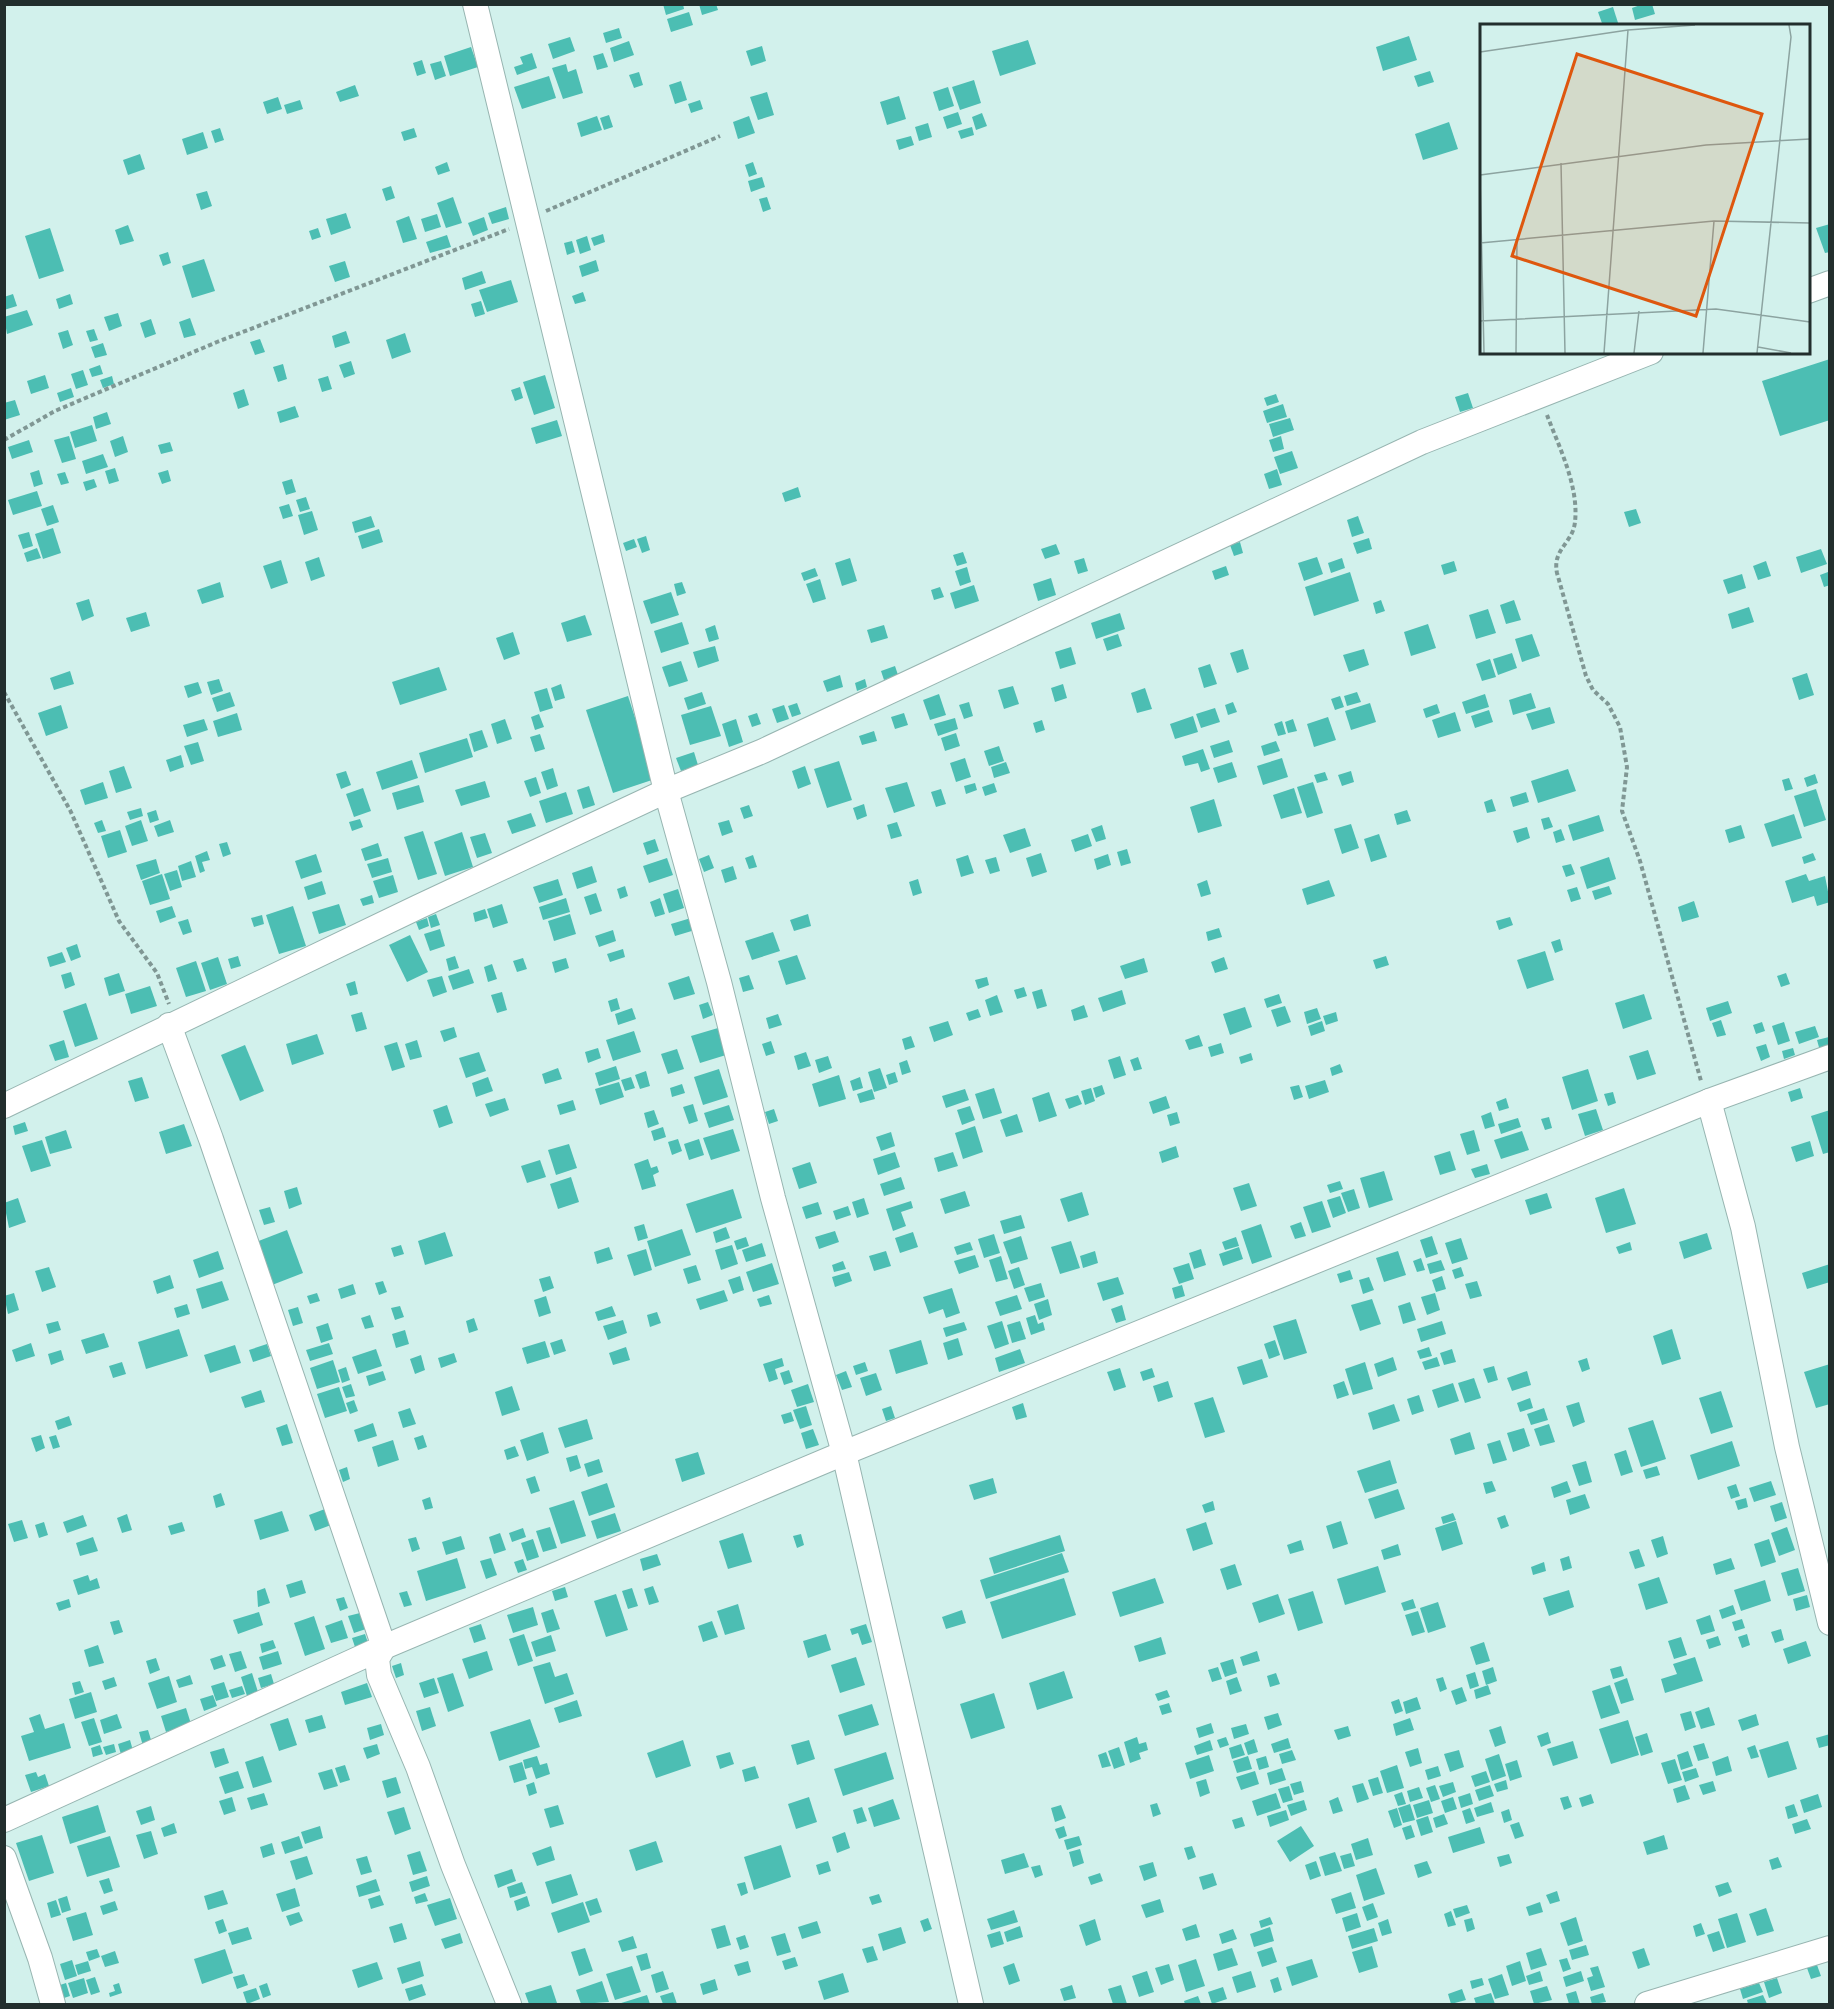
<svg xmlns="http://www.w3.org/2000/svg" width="1834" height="2009" font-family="Quicksand,sans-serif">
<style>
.building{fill:#4cbeb3}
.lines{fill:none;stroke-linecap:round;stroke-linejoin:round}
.minor-casing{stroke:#97b5b1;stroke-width:26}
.path{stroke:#809794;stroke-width:4;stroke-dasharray:4.5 3;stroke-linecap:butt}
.minor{stroke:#fff;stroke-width:24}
.inset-road{fill:none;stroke:#8ca3a0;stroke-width:1.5}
.view{fill:#de570e;fill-opacity:0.15;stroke:#de570e;stroke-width:3}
.inset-edge{fill:none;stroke:#222e2d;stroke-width:3}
</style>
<rect width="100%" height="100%" fill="#d2f1ec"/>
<g class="building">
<path d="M 663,4 L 683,4 L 684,9 L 666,15 Z"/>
<path d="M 699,4 L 716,4 L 718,10 L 702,15 Z"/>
<path d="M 1643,4 L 1652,4 L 1655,14 L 1635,20 L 1632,8 Z"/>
<path d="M 1613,7 L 1619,26 L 1603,26 L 1598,12 Z"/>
<path d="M 689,12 L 693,25 L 671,32 L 667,19 Z"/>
<path d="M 619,28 L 622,38 L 606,43 L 603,33 Z"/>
<path d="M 1409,36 L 1417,60 L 1383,71 L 1376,47 Z"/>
<path d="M 570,37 L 575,51 L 553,59 L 548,44 Z"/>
<path d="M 1028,40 L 1036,64 L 1000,76 L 992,51 Z"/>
<path d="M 629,41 L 634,55 L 614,62 L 610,48 Z"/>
<path d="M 762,46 L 766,61 L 751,66 L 746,51 Z"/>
<path d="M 471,47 L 478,67 L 450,76 L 444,56 Z"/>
<path d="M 532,53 L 537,68 L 517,75 L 514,67 L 523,64 L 520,57 Z"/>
<path d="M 603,53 L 608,67 L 597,70 L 593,56 Z"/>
<path d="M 422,60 L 426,73 L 417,76 L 413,63 Z"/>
<path d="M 441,61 L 446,76 L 435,80 L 430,64 Z"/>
<path d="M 566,64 L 568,72 L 576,69 L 583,93 L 563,99 L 552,68 Z"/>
<path d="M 1430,71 L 1434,82 L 1418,87 L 1414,76 Z"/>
<path d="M 639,72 L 643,85 L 634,88 L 629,75 Z"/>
<path d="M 549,76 L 556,98 L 522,109 L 514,87 Z"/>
<path d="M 974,80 L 981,103 L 960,110 L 952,87 Z"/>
<path d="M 681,81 L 687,100 L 675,104 L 669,85 Z"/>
<path d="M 355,85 L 359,96 L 340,102 L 336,92 Z"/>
<path d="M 948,87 L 954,106 L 939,111 L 933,92 Z"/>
<path d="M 767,92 L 774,115 L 758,120 L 750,97 Z"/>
<path d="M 899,96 L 906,119 L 887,125 L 880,102 Z"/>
<path d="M 278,97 L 282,109 L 267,114 L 263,102 Z"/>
<path d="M 300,100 L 303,109 L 287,114 L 284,105 Z"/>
<path d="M 700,100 L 703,109 L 691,113 L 688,104 Z"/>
<path d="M 958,112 L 962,124 L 947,129 L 943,117 Z"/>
<path d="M 982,113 L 987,126 L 976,130 L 972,117 Z"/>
<path d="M 609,115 L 613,127 L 604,130 L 600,118 Z"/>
<path d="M 597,116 L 602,130 L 581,137 L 577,123 Z"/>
<path d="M 749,116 L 755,133 L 738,139 L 733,122 Z"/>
<path d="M 1449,122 L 1458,149 L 1423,160 L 1415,134 Z"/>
<path d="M 928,123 L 932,137 L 919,141 L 915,127 Z"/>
<path d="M 972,127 L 974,135 L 961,139 L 958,131 Z"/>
<path d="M 220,128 L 224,140 L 215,143 L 211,131 Z"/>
<path d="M 414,128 L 417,137 L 404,141 L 401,132 Z"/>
<path d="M 203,132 L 208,148 L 187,155 L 182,139 Z"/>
<path d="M 911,136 L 914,145 L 899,150 L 896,140 Z"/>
<path d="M 140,154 L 145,169 L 128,175 L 123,160 Z"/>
<path d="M 447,162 L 450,171 L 438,175 L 435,167 Z"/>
<path d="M 753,162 L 757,174 L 749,177 L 745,165 Z"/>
<path d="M 762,177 L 765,187 L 751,192 L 748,181 Z"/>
<path d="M 391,186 L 395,198 L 386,201 L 382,189 Z"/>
<path d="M 207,191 L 212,206 L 201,210 L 196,194 Z"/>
<path d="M 453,197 L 462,223 L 446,228 L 437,203 Z"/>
<path d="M 767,197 L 771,209 L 763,212 L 759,199 Z"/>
<path d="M 506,207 L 509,219 L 492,224 L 488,213 Z"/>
<path d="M 346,213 L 351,228 L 331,235 L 326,219 Z"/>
<path d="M 437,214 L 441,227 L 425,232 L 421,219 Z"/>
<path d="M 409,216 L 417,239 L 403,243 L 396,221 Z"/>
<path d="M 484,217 L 488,230 L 473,236 L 468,223 Z"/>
<path d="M 1830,224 L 1830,252 L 1825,253 L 1816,228 Z"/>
<path d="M 128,225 L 134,241 L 120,245 L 115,230 Z"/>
<path d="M 50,228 L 64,271 L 39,279 L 25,236 Z"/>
<path d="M 318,228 L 321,237 L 312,240 L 309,231 Z"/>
<path d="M 603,234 L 605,242 L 594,246 L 591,238 Z"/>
<path d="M 447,235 L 451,247 L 430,253 L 426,242 Z"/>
<path d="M 587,236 L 591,250 L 580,254 L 576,240 Z"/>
<path d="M 572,241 L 575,252 L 567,255 L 564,243 Z"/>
<path d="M 168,252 L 171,263 L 163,266 L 159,255 Z"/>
<path d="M 204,259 L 215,291 L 192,298 L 182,266 Z"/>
<path d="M 596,260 L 599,271 L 582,277 L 579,266 Z"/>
<path d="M 345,261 L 350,277 L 335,282 L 329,266 Z"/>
<path d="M 482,271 L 486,283 L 465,290 L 462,278 Z"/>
<path d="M 511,280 L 518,302 L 487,312 L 479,290 Z"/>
<path d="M 583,292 L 586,301 L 575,304 L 572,296 Z"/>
<path d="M 13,294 L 17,306 L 4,310 L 4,297 Z"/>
<path d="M 70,294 L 73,304 L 59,309 L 56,299 Z"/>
<path d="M 481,301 L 485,314 L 475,317 L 471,304 Z"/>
<path d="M 27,310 L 33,325 L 7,334 L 4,317 Z"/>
<path d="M 118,313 L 122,326 L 109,331 L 104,317 Z"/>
<path d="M 190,318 L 196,335 L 184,338 L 179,322 Z"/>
<path d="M 151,319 L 156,334 L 145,338 L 140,323 Z"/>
<path d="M 94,329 L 98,340 L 90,342 L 86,331 Z"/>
<path d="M 68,330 L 73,345 L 63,349 L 58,333 Z"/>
<path d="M 346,331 L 350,343 L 335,348 L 332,336 Z"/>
<path d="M 405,333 L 411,352 L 392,359 L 386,340 Z"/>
<path d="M 260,339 L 265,352 L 255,355 L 250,342 Z"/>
<path d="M 103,343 L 107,355 L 95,358 L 91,347 Z"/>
<path d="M 1830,359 L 1830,420 L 1780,436 L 1762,381 Z"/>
<path d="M 351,361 L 355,374 L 344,378 L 339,365 Z"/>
<path d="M 283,364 L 287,379 L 278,382 L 273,367 Z"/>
<path d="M 100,365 L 103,374 L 92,377 L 89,369 Z"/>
<path d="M 83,370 L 88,385 L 76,389 L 71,374 Z"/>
<path d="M 45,375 L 49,388 L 31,394 L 27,381 Z"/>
<path d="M 545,375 L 555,408 L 534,415 L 523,382 Z"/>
<path d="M 112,376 L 114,384 L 103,388 L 100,380 Z"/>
<path d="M 328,376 L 332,389 L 322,392 L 318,379 Z"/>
<path d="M 520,387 L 523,398 L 515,401 L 511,390 Z"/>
<path d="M 71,388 L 74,397 L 60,402 L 57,393 Z"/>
<path d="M 244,389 L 249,405 L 238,409 L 233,393 Z"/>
<path d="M 1468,393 L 1473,408 L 1460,412 L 1455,397 Z"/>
<path d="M 1276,394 L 1279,402 L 1267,406 L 1264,398 Z"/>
<path d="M 15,400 L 20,415 L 4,420 L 4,403 Z"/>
<path d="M 1283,404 L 1287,417 L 1267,423 L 1263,411 Z"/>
<path d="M 295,406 L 299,417 L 280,423 L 277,412 Z"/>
<path d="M 107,412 L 111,424 L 96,429 L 93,417 Z"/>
<path d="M 1290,418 L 1294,430 L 1273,437 L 1269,424 Z"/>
<path d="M 557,420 L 562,436 L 536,444 L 531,428 Z"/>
<path d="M 92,425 L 97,441 L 75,448 L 70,432 Z"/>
<path d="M 69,436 L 76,459 L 62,463 L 54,440 Z"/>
<path d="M 123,436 L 128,452 L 115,457 L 110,441 Z"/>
<path d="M 1281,436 L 1284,449 L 1273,452 L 1269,440 Z"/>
<path d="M 29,440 L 33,452 L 12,459 L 8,447 Z"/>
<path d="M 170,442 L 173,451 L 161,454 L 158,445 Z"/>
<path d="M 1292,451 L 1298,468 L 1280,474 L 1274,457 Z"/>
<path d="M 103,454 L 108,467 L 86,474 L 82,461 Z"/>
<path d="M 115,468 L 119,481 L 109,484 L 105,471 Z"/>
<path d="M 1277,469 L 1282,485 L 1269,489 L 1264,474 Z"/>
<path d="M 39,470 L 43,484 L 34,487 L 30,473 Z"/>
<path d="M 168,470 L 171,481 L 162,484 L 158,473 Z"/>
<path d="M 65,472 L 69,483 L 61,485 L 57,474 Z"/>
<path d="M 94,479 L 97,487 L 86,491 L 83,482 Z"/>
<path d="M 292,479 L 296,492 L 286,495 L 282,482 Z"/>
<path d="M 798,487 L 801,497 L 785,502 L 782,493 Z"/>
<path d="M 37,491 L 42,506 L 13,515 L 8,500 Z"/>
<path d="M 306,497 L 310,509 L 300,512 L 296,500 Z"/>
<path d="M 289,504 L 293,516 L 283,519 L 279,507 Z"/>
<path d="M 53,505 L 59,522 L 47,526 L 41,509 Z"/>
<path d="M 1636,509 L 1641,523 L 1629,527 L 1624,512 Z"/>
<path d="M 312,511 L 318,530 L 304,535 L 298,515 Z"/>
<path d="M 371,516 L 375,527 L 355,533 L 352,522 Z"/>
<path d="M 1358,516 L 1364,533 L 1352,537 L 1347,520 Z"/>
<path d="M 53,528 L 61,553 L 43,559 L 35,534 Z"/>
<path d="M 379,529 L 383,542 L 362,549 L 358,536 Z"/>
<path d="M 29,532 L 33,546 L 23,549 L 18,535 Z"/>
<path d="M 646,536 L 650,550 L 642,553 L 637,539 Z"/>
<path d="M 1369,538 L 1372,549 L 1357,554 L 1353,543 Z"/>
<path d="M 634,539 L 637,547 L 626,551 L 623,543 Z"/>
<path d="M 1240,542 L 1243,553 L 1234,556 L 1230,545 Z"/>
<path d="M 1056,544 L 1060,554 L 1045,559 L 1041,549 Z"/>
<path d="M 37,548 L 41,558 L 27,562 L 24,553 Z"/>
<path d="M 1821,549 L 1827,564 L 1801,573 L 1796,557 Z"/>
<path d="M 963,552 L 967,563 L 957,566 L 953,555 Z"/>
<path d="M 319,557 L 325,576 L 311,581 L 305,562 Z"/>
<path d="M 1317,557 L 1323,574 L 1304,581 L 1298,563 Z"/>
<path d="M 850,558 L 857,581 L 842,586 L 835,563 Z"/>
<path d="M 1084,558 L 1088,571 L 1078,574 L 1074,561 Z"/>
<path d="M 1342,558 L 1345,568 L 1331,573 L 1328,563 Z"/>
<path d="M 281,560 L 288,583 L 271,589 L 263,566 Z"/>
<path d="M 1454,561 L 1457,571 L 1444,575 L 1441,565 Z"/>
<path d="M 1766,561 L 1771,576 L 1758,580 L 1753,566 Z"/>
<path d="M 1226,566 L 1229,575 L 1215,580 L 1212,571 Z"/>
<path d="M 967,567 L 971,582 L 960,586 L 955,571 Z"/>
<path d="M 815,568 L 818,576 L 804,581 L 801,573 Z"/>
<path d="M 1350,572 L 1359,601 L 1314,616 L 1305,587 Z"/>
<path d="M 1828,572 L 1830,585 L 1824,587 L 1820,575 Z"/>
<path d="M 1742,574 L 1746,588 L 1728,594 L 1723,580 Z"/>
<path d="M 1051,578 L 1056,595 L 1038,601 L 1033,584 Z"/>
<path d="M 820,579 L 826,599 L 813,603 L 806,584 Z"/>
<path d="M 220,582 L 224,597 L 202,604 L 197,590 Z"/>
<path d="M 682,582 L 686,593 L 677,596 L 674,584 Z"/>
<path d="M 974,585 L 979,601 L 955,609 L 950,593 Z"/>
<path d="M 940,587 L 944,597 L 934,600 L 931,590 Z"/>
<path d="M 671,592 L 679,615 L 651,624 L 643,601 Z"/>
<path d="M 89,599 L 94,616 L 82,621 L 76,603 Z"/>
<path d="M 1381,600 L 1385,611 L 1376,614 L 1373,603 Z"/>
<path d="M 1514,600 L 1521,620 L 1506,624 L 1500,605 Z"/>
<path d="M 1749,607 L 1754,622 L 1732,629 L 1728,614 Z"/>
<path d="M 1488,609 L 1496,633 L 1476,639 L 1469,615 Z"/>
<path d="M 146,612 L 150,626 L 131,632 L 126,618 Z"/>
<path d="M 1120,613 L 1125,629 L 1096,639 L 1091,623 Z"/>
<path d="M 585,615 L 592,635 L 567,642 L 561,623 Z"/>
<path d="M 682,622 L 689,644 L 661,653 L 654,631 Z"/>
<path d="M 1428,624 L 1436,648 L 1411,656 L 1404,632 Z"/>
<path d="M 715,625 L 719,639 L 709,642 L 705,629 Z"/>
<path d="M 884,625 L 888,638 L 871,643 L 867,630 Z"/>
<path d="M 513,632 L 520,654 L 504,660 L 496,638 Z"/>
<path d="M 1118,634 L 1122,646 L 1107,651 L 1103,639 Z"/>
<path d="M 1532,634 L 1540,656 L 1522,662 L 1515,639 Z"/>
<path d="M 715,646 L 719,661 L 698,668 L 693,652 Z"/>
<path d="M 1071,647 L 1076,664 L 1060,669 L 1055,652 Z"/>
<path d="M 1243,649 L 1249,669 L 1237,673 L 1230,653 Z"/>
<path d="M 1364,649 L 1369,665 L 1349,672 L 1343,655 Z"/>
<path d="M 1512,653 L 1517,668 L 1498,675 L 1493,659 Z"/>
<path d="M 1490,659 L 1496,677 L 1482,681 L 1476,664 Z"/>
<path d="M 681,661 L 688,681 L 669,687 L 662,667 Z"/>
<path d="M 1210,664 L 1217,684 L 1204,688 L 1198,668 Z"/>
<path d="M 895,666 L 898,675 L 884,680 L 881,671 Z"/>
<path d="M 439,667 L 447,690 L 400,705 L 392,682 Z"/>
<path d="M 70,671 L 74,684 L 54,690 L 50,678 Z"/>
<path d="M 1807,673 L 1814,695 L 1799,700 L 1792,678 Z"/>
<path d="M 840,675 L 843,687 L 827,692 L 823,681 Z"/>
<path d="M 219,679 L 223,691 L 211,695 L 207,682 Z"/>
<path d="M 865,679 L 867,687 L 857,691 L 855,683 Z"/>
<path d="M 198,682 L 202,693 L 188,698 L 184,686 Z"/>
<path d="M 561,684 L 565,698 L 555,701 L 551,688 Z"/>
<path d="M 1063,684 L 1067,698 L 1055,702 L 1051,688 Z"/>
<path d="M 1013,686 L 1019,704 L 1004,709 L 998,690 Z"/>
<path d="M 547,688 L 553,708 L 540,712 L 534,692 Z"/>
<path d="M 1145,688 L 1152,709 L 1137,713 L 1131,693 Z"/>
<path d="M 230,692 L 235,706 L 217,712 L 212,698 Z"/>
<path d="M 702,692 L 706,704 L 688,710 L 684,698 Z"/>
<path d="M 1357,692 L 1361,702 L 1347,706 L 1344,696 Z"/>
<path d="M 1531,693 L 1536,708 L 1513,715 L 1509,700 Z"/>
<path d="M 939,694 L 946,715 L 930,720 L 923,700 Z"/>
<path d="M 1485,694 L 1489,707 L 1466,714 L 1462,702 Z"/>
<path d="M 628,696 L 655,779 L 613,793 L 586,710 Z"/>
<path d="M 1340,696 L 1344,707 L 1335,710 L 1331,699 Z"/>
<path d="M 969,702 L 973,716 L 964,719 L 959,705 Z"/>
<path d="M 1233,702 L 1237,712 L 1228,715 L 1225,705 Z"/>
<path d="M 797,703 L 801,714 L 792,717 L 788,706 Z"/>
<path d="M 1370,703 L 1376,722 L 1351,730 L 1345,711 Z"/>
<path d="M 1437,704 L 1440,713 L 1426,718 L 1423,709 Z"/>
<path d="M 61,705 L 68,728 L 46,736 L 38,713 Z"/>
<path d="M 784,705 L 789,719 L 777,723 L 772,709 Z"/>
<path d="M 711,706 L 721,736 L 690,745 L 681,715 Z"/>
<path d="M 1550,707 L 1555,723 L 1532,730 L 1526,714 Z"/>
<path d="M 1215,708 L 1220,722 L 1201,728 L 1196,714 Z"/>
<path d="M 1489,710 L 1493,722 L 1475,728 L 1471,716 Z"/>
<path d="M 1455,712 L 1461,731 L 1438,738 L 1432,720 Z"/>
<path d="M 237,713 L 242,730 L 218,737 L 213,721 Z"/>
<path d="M 757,713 L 761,724 L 752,727 L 748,716 Z"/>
<path d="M 904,713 L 908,725 L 895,729 L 891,717 Z"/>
<path d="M 539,714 L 544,727 L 535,730 L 531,717 Z"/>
<path d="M 1193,716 L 1198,732 L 1175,739 L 1170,724 Z"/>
<path d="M 1328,717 L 1336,740 L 1314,747 L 1307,724 Z"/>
<path d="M 955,718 L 958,729 L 938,736 L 934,724 Z"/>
<path d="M 204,719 L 208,730 L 187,737 L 183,725 Z"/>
<path d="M 505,719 L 512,739 L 497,744 L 491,724 Z"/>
<path d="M 736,719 L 743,742 L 729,747 L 722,724 Z"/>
<path d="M 1293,719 L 1297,731 L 1288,733 L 1285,722 Z"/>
<path d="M 1042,720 L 1045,730 L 1036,733 L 1033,723 Z"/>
<path d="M 1282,721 L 1286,734 L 1278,736 L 1274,724 Z"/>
<path d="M 482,730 L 488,747 L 474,752 L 469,734 Z"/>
<path d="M 874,731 L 877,741 L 862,745 L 859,736 Z"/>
<path d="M 956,733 L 960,746 L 945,751 L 941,738 Z"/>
<path d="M 540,734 L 545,749 L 535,752 L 530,737 Z"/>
<path d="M 467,738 L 473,757 L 425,773 L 419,753 Z"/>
<path d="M 1229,740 L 1233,752 L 1214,758 L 1210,746 Z"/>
<path d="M 1276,741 L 1280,751 L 1264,756 L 1261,746 Z"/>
<path d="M 198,742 L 204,761 L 191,765 L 184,746 Z"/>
<path d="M 999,746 L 1004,761 L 989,766 L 984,751 Z"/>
<path d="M 1203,749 L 1210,769 L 1201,772 L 1198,763 L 1185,766 L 1182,756 Z"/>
<path d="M 694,752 L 698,765 L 681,771 L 676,758 Z"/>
<path d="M 181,755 L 184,767 L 170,772 L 166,760 Z"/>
<path d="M 965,758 L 971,777 L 956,782 L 950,763 Z"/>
<path d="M 1282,758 L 1288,777 L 1263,785 L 1257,766 Z"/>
<path d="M 412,760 L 418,778 L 382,790 L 376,772 Z"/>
<path d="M 839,761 L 852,800 L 827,808 L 814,769 Z"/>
<path d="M 1006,762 L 1010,773 L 994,778 L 991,767 Z"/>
<path d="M 1232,762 L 1237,777 L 1218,783 L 1213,768 Z"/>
<path d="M 124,766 L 132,788 L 116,793 L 109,771 Z"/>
<path d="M 805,766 L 811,784 L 798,789 L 792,771 Z"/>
<path d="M 553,768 L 558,786 L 547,790 L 541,772 Z"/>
<path d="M 1568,769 L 1576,791 L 1538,803 L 1531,781 Z"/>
<path d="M 346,771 L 351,785 L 341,789 L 336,774 Z"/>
<path d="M 1351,771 L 1354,782 L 1342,786 L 1338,775 Z"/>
<path d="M 1325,772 L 1328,780 L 1317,783 L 1314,775 Z"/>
<path d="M 1815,774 L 1818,783 L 1807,787 L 1804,778 Z"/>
<path d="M 536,777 L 541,793 L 530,797 L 524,781 Z"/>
<path d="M 1789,778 L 1793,789 L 1785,791 L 1782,780 Z"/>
<path d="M 485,781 L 490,797 L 461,806 L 455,790 Z"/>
<path d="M 103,782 L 108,798 L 85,805 L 80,790 Z"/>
<path d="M 907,782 L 915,806 L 894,813 L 885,788 Z"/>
<path d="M 1313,782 L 1323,813 L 1307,818 L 1297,787 Z"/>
<path d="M 975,783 L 977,790 L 966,794 L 964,786 Z"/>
<path d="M 994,783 L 997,792 L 985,796 L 982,787 Z"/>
<path d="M 419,785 L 424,802 L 397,810 L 392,793 Z"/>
<path d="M 589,786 L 595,805 L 583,809 L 577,790 Z"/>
<path d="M 363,788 L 371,811 L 354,817 L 346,794 Z"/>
<path d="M 1294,788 L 1302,813 L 1281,819 L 1273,795 Z"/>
<path d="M 941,789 L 946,804 L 936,807 L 931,792 Z"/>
<path d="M 1816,789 L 1826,820 L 1804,827 L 1794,796 Z"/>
<path d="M 566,792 L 573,814 L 546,823 L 539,801 Z"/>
<path d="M 1526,792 L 1529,802 L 1513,807 L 1510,797 Z"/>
<path d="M 1214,799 L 1222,826 L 1198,833 L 1190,807 Z"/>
<path d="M 1492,799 L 1496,811 L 1487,813 L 1484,802 Z"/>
<path d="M 864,804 L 867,816 L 857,820 L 853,808 Z"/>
<path d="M 749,805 L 753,816 L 744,819 L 740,808 Z"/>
<path d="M 141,808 L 143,816 L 130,820 L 127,812 Z"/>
<path d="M 156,810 L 159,820 L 150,823 L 147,813 Z"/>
<path d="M 1407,810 L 1411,821 L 1397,825 L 1394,814 Z"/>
<path d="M 531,813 L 536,826 L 512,834 L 507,821 Z"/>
<path d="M 1794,814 L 1802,838 L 1772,847 L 1764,824 Z"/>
<path d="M 1599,815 L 1604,831 L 1573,841 L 1568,825 Z"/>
<path d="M 1549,817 L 1553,827 L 1544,830 L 1541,819 Z"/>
<path d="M 360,819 L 363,827 L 352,831 L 349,822 Z"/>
<path d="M 102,820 L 106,831 L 98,833 L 94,823 Z"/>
<path d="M 141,820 L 148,841 L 132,846 L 125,826 Z"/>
<path d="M 170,820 L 174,832 L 158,837 L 154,826 Z"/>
<path d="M 729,820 L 733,832 L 722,836 L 718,823 Z"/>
<path d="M 897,822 L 902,836 L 891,839 L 887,825 Z"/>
<path d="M 1351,824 L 1359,848 L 1342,854 L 1334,829 Z"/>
<path d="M 1102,825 L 1106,839 L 1096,842 L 1091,829 Z"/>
<path d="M 1741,825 L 1745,838 L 1729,843 L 1725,830 Z"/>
<path d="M 1527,827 L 1530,838 L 1517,843 L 1513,831 Z"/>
<path d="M 1025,828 L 1031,846 L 1010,853 L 1003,835 Z"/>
<path d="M 1561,829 L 1565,840 L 1556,843 L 1553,832 Z"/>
<path d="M 120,830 L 127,852 L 108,858 L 101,836 Z"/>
<path d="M 423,831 L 437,874 L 418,880 L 404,837 Z"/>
<path d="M 462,832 L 473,867 L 445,876 L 434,842 Z"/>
<path d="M 485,833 L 492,853 L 477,858 L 470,837 Z"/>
<path d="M 1088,834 L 1092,846 L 1075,852 L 1071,840 Z"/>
<path d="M 1379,834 L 1387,857 L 1371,862 L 1364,839 Z"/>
<path d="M 655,839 L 659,851 L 647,855 L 643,843 Z"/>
<path d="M 227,842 L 231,854 L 223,857 L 219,844 Z"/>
<path d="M 378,843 L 382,856 L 365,861 L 361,849 Z"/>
<path d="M 1127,849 L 1131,863 L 1121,866 L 1117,852 Z"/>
<path d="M 207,851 L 210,860 L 202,862 L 205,871 L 200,873 L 195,856 Z"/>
<path d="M 1041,853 L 1047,872 L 1032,877 L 1026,858 Z"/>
<path d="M 1813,853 L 1816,860 L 1804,864 L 1802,857 Z"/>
<path d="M 316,854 L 322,872 L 301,879 L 295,861 Z"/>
<path d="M 1108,854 L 1111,865 L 1097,870 L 1094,859 Z"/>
<path d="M 709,855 L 714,868 L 704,872 L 699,859 Z"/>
<path d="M 753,855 L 757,867 L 749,869 L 745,858 Z"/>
<path d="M 968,855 L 974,873 L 961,877 L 956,859 Z"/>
<path d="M 996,857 L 1000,871 L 990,874 L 985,860 Z"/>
<path d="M 1609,857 L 1616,879 L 1587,889 L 1580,867 Z"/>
<path d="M 388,858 L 392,872 L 372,878 L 367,864 Z"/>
<path d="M 667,858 L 673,875 L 649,883 L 643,866 Z"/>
<path d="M 156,859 L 160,873 L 141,880 L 136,865 Z"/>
<path d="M 191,861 L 196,877 L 182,881 L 178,866 Z"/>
<path d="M 1571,864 L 1575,874 L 1566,877 L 1562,866 Z"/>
<path d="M 592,866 L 597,882 L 577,889 L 572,873 Z"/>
<path d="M 733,866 L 737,879 L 725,883 L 721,870 Z"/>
<path d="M 177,870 L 182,887 L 170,891 L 164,874 Z"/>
<path d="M 162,874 L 170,899 L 150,905 L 142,881 Z"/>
<path d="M 1806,874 L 1809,881 L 1825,876 L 1830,902 L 1817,906 L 1814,896 L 1792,903 L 1785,881 Z"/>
<path d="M 393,875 L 398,892 L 379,898 L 373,881 Z"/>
<path d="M 558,879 L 563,895 L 539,903 L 533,887 Z"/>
<path d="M 918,879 L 922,893 L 913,896 L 909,882 Z"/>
<path d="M 1207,880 L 1211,894 L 1201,897 L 1197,884 Z"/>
<path d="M 1329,880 L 1335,896 L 1307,905 L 1302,889 Z"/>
<path d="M 322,881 L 326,894 L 308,900 L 304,887 Z"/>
<path d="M 625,886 L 628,896 L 620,899 L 617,889 Z"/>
<path d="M 1609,886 L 1612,894 L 1595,900 L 1592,891 Z"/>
<path d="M 1577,887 L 1581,899 L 1571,902 L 1567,890 Z"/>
<path d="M 678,889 L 684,908 L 669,913 L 663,894 Z"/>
<path d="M 596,893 L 602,911 L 590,915 L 584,897 Z"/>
<path d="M 372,895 L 374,903 L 363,906 L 360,899 Z"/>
<path d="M 566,898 L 570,912 L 543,920 L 539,907 Z"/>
<path d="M 660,898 L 665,914 L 655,917 L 650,902 Z"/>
<path d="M 1694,901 L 1699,917 L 1682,922 L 1678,907 Z"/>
<path d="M 339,904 L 346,925 L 319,934 L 312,912 Z"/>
<path d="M 502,904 L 508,923 L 493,928 L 487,909 Z"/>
<path d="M 172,906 L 176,917 L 160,923 L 156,911 Z"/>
<path d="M 293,906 L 306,946 L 279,954 L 266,915 Z"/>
<path d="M 485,909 L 488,918 L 475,922 L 473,913 Z"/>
<path d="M 436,914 L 440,925 L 431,928 L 428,917 Z"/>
<path d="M 570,914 L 576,934 L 554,941 L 548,921 Z"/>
<path d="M 808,914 L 811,926 L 794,931 L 790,920 Z"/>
<path d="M 262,915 L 264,924 L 254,927 L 251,918 Z"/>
<path d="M 1510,917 L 1513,925 L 1499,930 L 1496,921 Z"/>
<path d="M 427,918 L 429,926 L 419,930 L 416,922 Z"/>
<path d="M 691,918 L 695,930 L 675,936 L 671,924 Z"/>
<path d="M 188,919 L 192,932 L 183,935 L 178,922 Z"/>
<path d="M 1219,928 L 1222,937 L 1208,941 L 1206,932 Z"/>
<path d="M 440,929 L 445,946 L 430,951 L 424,934 Z"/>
<path d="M 613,930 L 616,941 L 599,947 L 595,936 Z"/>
<path d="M 773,932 L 780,951 L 752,960 L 745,941 Z"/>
<path d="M 410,935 L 428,972 L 407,982 L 389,945 Z"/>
<path d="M 1560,939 L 1563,950 L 1555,953 L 1551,942 Z"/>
<path d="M 77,944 L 81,957 L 71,961 L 66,948 Z"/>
<path d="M 623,949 L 625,957 L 610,962 L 607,954 Z"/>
<path d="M 1545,951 L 1554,980 L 1527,989 L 1517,960 Z"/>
<path d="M 62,952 L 66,962 L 50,967 L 47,957 Z"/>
<path d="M 797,955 L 806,979 L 786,985 L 778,961 Z"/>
<path d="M 238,956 L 241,966 L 231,969 L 228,959 Z"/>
<path d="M 455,956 L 459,968 L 449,971 L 446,959 Z"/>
<path d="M 1386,956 L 1389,965 L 1376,969 L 1373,960 Z"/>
<path d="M 218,957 L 227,984 L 210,990 L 201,963 Z"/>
<path d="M 1224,957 L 1228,969 L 1215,973 L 1211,962 Z"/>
<path d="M 523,958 L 527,969 L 517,972 L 513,961 Z"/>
<path d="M 566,958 L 569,968 L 555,973 L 552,962 Z"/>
<path d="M 1144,958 L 1148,972 L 1125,979 L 1120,966 Z"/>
<path d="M 196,961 L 206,991 L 186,997 L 176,968 Z"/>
<path d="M 492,964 L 497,979 L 488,982 L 484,967 Z"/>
<path d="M 469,969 L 474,983 L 453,990 L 448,976 Z"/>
<path d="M 71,972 L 75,985 L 65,989 L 61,975 Z"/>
<path d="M 119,973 L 125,991 L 109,996 L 104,978 Z"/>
<path d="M 1786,973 L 1790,984 L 1781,987 L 1777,976 Z"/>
<path d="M 749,975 L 754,989 L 743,992 L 739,978 Z"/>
<path d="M 442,976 L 447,992 L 433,997 L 427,980 Z"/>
<path d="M 689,976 L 695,994 L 674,1000 L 668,983 Z"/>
<path d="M 987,977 L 989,985 L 978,989 L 975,980 Z"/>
<path d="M 355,981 L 358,994 L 350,996 L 346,984 Z"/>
<path d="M 150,986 L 157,1006 L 131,1014 L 125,994 Z"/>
<path d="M 1024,987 L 1027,996 L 1017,999 L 1014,990 Z"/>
<path d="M 1042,989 L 1047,1006 L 1037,1009 L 1032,992 Z"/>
<path d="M 1122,990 L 1126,1004 L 1103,1012 L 1098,998 Z"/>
<path d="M 502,992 L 507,1010 L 497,1013 L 491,995 Z"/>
<path d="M 1279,994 L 1282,1003 L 1267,1008 L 1264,999 Z"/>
<path d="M 1644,994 L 1652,1019 L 1623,1029 L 1615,1003 Z"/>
<path d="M 997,995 L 1003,1012 L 990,1016 L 985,1000 Z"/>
<path d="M 617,998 L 620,1009 L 611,1012 L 608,1001 Z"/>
<path d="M 1728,1001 L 1732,1013 L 1710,1021 L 1706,1008 Z"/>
<path d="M 708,1002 L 713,1015 L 703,1019 L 699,1005 Z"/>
<path d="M 86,1003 L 98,1039 L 75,1047 L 63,1011 Z"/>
<path d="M 1084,1005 L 1088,1017 L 1074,1021 L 1071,1010 Z"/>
<path d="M 1285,1006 L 1291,1022 L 1277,1027 L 1271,1010 Z"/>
<path d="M 1245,1007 L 1252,1027 L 1230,1035 L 1223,1014 Z"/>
<path d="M 632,1008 L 636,1019 L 618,1025 L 615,1014 Z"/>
<path d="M 1317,1008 L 1321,1019 L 1307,1024 L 1304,1012 Z"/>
<path d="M 978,1009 L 981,1017 L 969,1021 L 966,1013 Z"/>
<path d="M 362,1012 L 367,1029 L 356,1032 L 351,1015 Z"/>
<path d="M 1336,1012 L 1338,1021 L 1326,1025 L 1323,1016 Z"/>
<path d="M 778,1014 L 782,1025 L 769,1029 L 766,1018 Z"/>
<path d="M 1721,1020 L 1726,1035 L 1717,1037 L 1712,1023 Z"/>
<path d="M 948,1021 L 953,1035 L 934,1042 L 929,1027 Z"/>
<path d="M 1322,1021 L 1325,1031 L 1311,1036 L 1308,1026 Z"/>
<path d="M 1762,1022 L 1765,1031 L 1756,1034 L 1753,1025 Z"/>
<path d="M 1784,1022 L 1790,1041 L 1778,1045 L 1772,1026 Z"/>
<path d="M 1815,1026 L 1819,1037 L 1799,1044 L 1795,1032 Z"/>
<path d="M 454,1027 L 457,1037 L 444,1042 L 440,1031 Z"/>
<path d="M 718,1028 L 726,1055 L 700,1063 L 691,1036 Z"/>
<path d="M 634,1031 L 641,1052 L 613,1061 L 606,1040 Z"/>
<path d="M 317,1034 L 324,1054 L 292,1065 L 286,1044 Z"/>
<path d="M 1199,1035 L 1203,1046 L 1189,1050 L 1185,1040 Z"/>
<path d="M 911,1036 L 915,1047 L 905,1050 L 902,1039 Z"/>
<path d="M 1829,1037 L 1830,1048 L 1820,1051 L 1817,1040 Z"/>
<path d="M 64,1040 L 69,1057 L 55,1061 L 49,1045 Z"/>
<path d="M 417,1040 L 422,1057 L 410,1060 L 405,1044 Z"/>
<path d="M 771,1041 L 775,1053 L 766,1056 L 762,1044 Z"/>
<path d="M 397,1042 L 405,1067 L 392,1071 L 384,1046 Z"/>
<path d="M 1221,1043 L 1224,1053 L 1211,1057 L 1208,1047 Z"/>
<path d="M 1766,1044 L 1770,1057 L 1761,1061 L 1756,1047 Z"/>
<path d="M 245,1045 L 264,1091 L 240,1101 L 221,1055 Z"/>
<path d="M 598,1048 L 601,1058 L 588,1063 L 585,1052 Z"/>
<path d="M 1793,1048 L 1795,1055 L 1784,1059 L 1782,1051 Z"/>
<path d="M 677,1049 L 684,1069 L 668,1074 L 661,1054 Z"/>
<path d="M 1648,1050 L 1656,1074 L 1637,1080 L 1629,1056 Z"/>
<path d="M 479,1052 L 486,1071 L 466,1078 L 459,1058 Z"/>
<path d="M 806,1052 L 811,1066 L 798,1070 L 794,1056 Z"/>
<path d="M 1251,1053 L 1253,1060 L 1241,1064 L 1239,1057 Z"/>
<path d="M 828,1056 L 832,1068 L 819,1073 L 815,1060 Z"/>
<path d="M 1120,1056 L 1126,1075 L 1114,1079 L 1108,1060 Z"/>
<path d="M 1138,1057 L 1142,1069 L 1134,1071 L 1130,1060 Z"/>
<path d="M 907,1060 L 911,1072 L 902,1075 L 899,1063 Z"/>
<path d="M 1340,1064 L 1343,1072 L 1332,1076 L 1330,1068 Z"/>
<path d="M 616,1066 L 620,1079 L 599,1086 L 595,1073 Z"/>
<path d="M 558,1068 L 562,1079 L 545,1084 L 542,1074 Z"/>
<path d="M 880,1068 L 887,1088 L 874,1092 L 868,1072 Z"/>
<path d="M 719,1069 L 728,1097 L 703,1105 L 694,1077 Z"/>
<path d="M 1588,1069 L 1598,1101 L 1572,1110 L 1562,1077 Z"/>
<path d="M 646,1071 L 650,1086 L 640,1089 L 635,1075 Z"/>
<path d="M 895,1072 L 898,1082 L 889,1085 L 886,1075 Z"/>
<path d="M 839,1075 L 846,1099 L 819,1107 L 812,1084 Z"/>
<path d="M 142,1077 L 149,1098 L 135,1102 L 128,1081 Z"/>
<path d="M 488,1077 L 493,1091 L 476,1097 L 472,1083 Z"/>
<path d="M 631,1077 L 635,1088 L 625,1091 L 621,1080 Z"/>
<path d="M 860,1077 L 863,1088 L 853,1091 L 850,1081 Z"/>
<path d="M 1325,1080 L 1329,1092 L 1309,1099 L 1305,1086 Z"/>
<path d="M 619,1082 L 624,1097 L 600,1105 L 595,1089 Z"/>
<path d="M 682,1084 L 685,1093 L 672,1097 L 670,1088 Z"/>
<path d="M 1102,1085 L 1105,1094 L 1096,1098 L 1093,1088 Z"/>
<path d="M 1299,1085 L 1303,1097 L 1294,1100 L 1290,1087 Z"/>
<path d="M 994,1088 L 1002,1113 L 983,1119 L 975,1094 Z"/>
<path d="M 1091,1088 L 1095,1101 L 1085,1105 L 1081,1091 Z"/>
<path d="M 1800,1088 L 1803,1098 L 1791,1102 L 1788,1092 Z"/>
<path d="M 872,1089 L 875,1099 L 860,1103 L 857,1094 Z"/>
<path d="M 965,1089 L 969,1100 L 946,1108 L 942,1096 Z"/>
<path d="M 1049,1092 L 1057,1116 L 1039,1122 L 1032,1098 Z"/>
<path d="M 1613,1092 L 1616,1103 L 1608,1106 L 1604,1094 Z"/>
<path d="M 1078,1095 L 1082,1104 L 1069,1109 L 1065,1099 Z"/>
<path d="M 1166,1096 L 1170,1108 L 1153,1114 L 1149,1102 Z"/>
<path d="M 505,1098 L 509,1110 L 490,1117 L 485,1104 Z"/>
<path d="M 1506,1098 L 1509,1108 L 1499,1111 L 1496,1102 Z"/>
<path d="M 573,1100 L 576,1110 L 560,1115 L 557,1105 Z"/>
<path d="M 693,1104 L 698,1121 L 689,1124 L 683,1107 Z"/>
<path d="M 447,1105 L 453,1123 L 439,1128 L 433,1110 Z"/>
<path d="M 729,1105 L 734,1120 L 709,1128 L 704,1113 Z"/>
<path d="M 970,1106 L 975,1120 L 962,1125 L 957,1110 Z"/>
<path d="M 774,1109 L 778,1121 L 769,1124 L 765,1112 Z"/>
<path d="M 1596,1109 L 1603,1130 L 1585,1136 L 1578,1114 Z"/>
<path d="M 654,1110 L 659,1124 L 648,1128 L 644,1113 Z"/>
<path d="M 1830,1110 L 1830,1152 L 1823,1154 L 1811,1116 Z"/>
<path d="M 1177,1112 L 1180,1123 L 1170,1126 L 1167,1115 Z"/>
<path d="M 1491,1112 L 1495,1126 L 1485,1129 L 1481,1116 Z"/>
<path d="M 1017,1114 L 1023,1132 L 1006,1137 L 1000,1120 Z"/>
<path d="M 1549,1117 L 1552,1128 L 1545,1130 L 1541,1119 Z"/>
<path d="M 1518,1118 L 1521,1127 L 1501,1134 L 1498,1124 Z"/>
<path d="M 25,1122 L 28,1131 L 15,1135 L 13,1126 Z"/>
<path d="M 184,1124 L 192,1146 L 166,1154 L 159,1132 Z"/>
<path d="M 975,1126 L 983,1152 L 963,1159 L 955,1133 Z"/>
<path d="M 663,1127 L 666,1137 L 654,1141 L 651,1131 Z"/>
<path d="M 733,1129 L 740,1151 L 711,1160 L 703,1138 Z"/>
<path d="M 66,1130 L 72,1148 L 50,1154 L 45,1137 Z"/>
<path d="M 1474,1130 L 1480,1151 L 1467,1155 L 1460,1134 Z"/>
<path d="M 1522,1131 L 1529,1150 L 1501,1159 L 1494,1140 Z"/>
<path d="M 891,1132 L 895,1146 L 881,1151 L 876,1137 Z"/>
<path d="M 678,1139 L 682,1151 L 672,1155 L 668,1142 Z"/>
<path d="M 699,1139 L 704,1155 L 689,1160 L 684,1144 Z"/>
<path d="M 42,1140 L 51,1166 L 31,1172 L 22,1146 Z"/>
<path d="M 1810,1141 L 1814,1156 L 1796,1162 L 1791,1147 Z"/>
<path d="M 569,1144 L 577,1168 L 556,1175 L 548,1150 Z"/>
<path d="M 1176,1146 L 1179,1157 L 1162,1163 L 1159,1152 Z"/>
<path d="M 1450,1151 L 1456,1170 L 1440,1175 L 1434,1156 Z"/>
<path d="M 895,1152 L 900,1167 L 878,1175 L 873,1159 Z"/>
<path d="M 953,1152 L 958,1166 L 938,1172 L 934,1158 Z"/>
<path d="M 648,1159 L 651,1168 L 657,1166 L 659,1172 L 653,1175 L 656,1186 L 642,1190 L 634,1164 Z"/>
<path d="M 540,1160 L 546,1177 L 527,1183 L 521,1166 Z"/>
<path d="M 810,1162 L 817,1183 L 799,1189 L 792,1168 Z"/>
<path d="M 1487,1164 L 1490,1174 L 1475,1178 L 1471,1169 Z"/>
<path d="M 1384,1171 L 1393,1200 L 1369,1208 L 1360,1178 Z"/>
<path d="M 571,1177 L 579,1202 L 558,1209 L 550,1184 Z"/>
<path d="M 901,1177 L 905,1189 L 884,1196 L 880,1184 Z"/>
<path d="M 1340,1181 L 1343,1189 L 1330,1193 L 1327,1185 Z"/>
<path d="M 1249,1183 L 1257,1206 L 1241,1211 L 1233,1188 Z"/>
<path d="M 297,1187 L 302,1204 L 289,1209 L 284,1191 Z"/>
<path d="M 1624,1188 L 1636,1224 L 1606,1233 L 1595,1198 Z"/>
<path d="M 733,1189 L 742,1218 L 696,1233 L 686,1204 Z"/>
<path d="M 1354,1189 L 1360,1208 L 1348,1212 L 1341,1193 Z"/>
<path d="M 965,1191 L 970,1206 L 945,1214 L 940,1199 Z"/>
<path d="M 1082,1192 L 1089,1215 L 1068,1222 L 1060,1199 Z"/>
<path d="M 1547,1193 L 1552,1208 L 1530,1215 L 1525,1200 Z"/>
<path d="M 1340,1196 L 1346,1213 L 1333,1218 L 1327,1200 Z"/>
<path d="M 18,1198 L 26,1222 L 9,1228 L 4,1203 Z"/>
<path d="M 864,1198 L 869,1214 L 857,1218 L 852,1202 Z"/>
<path d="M 911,1201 L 913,1208 L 901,1212 L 906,1226 L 893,1231 L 886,1209 Z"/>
<path d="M 1322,1201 L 1331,1227 L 1312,1233 L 1303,1207 Z"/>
<path d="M 818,1202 L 822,1214 L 806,1219 L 802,1207 Z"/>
<path d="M 848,1206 L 851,1215 L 836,1220 L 833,1211 Z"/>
<path d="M 270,1207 L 275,1222 L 264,1225 L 259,1210 Z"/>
<path d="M 1021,1215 L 1025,1228 L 1004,1234 L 1000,1221 Z"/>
<path d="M 1301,1222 L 1306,1236 L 1295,1239 L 1290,1226 Z"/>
<path d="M 644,1224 L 648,1238 L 638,1241 L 634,1227 Z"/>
<path d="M 1261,1224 L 1272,1257 L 1252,1264 L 1241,1231 Z"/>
<path d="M 726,1227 L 730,1238 L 716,1243 L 713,1232 Z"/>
<path d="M 682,1229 L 691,1255 L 655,1267 L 647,1241 Z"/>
<path d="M 287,1230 L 303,1273 L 272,1285 L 256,1242 Z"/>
<path d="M 835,1231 L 839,1242 L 819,1249 L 815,1237 Z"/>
<path d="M 445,1232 L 453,1256 L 425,1265 L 418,1241 Z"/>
<path d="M 913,1232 L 918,1247 L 900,1253 L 895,1238 Z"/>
<path d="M 1707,1233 L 1712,1249 L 1684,1259 L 1679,1242 Z"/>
<path d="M 994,1234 L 1000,1253 L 984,1258 L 978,1239 Z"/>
<path d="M 1021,1236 L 1028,1259 L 1011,1264 L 1003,1242 Z"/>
<path d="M 1432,1236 L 1438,1254 L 1426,1258 L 1420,1240 Z"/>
<path d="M 746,1237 L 749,1246 L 737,1250 L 734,1241 Z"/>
<path d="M 1236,1237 L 1239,1246 L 1225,1250 L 1222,1242 Z"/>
<path d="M 1461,1238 L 1468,1259 L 1452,1264 L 1445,1243 Z"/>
<path d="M 1071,1241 L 1080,1268 L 1060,1274 L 1051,1247 Z"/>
<path d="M 970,1242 L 973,1250 L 957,1255 L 954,1247 Z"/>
<path d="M 1630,1242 L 1632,1250 L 1619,1254 L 1616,1247 Z"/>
<path d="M 762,1243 L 766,1256 L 746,1262 L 742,1250 Z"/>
<path d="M 401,1245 L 404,1254 L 394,1257 L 391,1248 Z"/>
<path d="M 732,1245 L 738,1264 L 721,1270 L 715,1250 Z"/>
<path d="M 609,1247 L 613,1259 L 597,1264 L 594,1252 Z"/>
<path d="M 1239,1247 L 1243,1259 L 1223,1266 L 1219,1254 Z"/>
<path d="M 646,1249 L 652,1270 L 634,1276 L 627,1255 Z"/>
<path d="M 1201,1249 L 1206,1265 L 1194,1269 L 1189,1253 Z"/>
<path d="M 218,1251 L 224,1269 L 199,1278 L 193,1260 Z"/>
<path d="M 886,1251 L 891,1266 L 874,1271 L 869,1256 Z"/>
<path d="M 1095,1251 L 1098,1263 L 1083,1268 L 1080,1256 Z"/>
<path d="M 1398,1251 L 1406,1275 L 1384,1282 L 1376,1258 Z"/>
<path d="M 975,1255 L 979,1267 L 959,1274 L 954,1261 Z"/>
<path d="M 1001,1256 L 1008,1279 L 996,1282 L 989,1260 Z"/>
<path d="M 1421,1258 L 1425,1270 L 1417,1272 L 1413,1261 Z"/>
<path d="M 1441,1260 L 1445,1270 L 1430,1274 L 1427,1264 Z"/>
<path d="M 843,1261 L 846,1269 L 834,1272 L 832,1265 Z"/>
<path d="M 772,1263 L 779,1284 L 753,1292 L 746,1272 Z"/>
<path d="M 1189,1263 L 1194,1279 L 1179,1284 L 1173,1268 Z"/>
<path d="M 1830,1264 L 1830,1282 L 1807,1289 L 1802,1273 Z"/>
<path d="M 696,1265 L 701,1280 L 688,1284 L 683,1269 Z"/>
<path d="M 49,1267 L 56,1287 L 42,1292 L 35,1271 Z"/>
<path d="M 1019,1267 L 1025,1285 L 1014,1289 L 1008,1271 Z"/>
<path d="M 1461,1267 L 1464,1276 L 1455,1279 L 1452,1270 Z"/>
<path d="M 1350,1270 L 1353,1279 L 1340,1283 L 1337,1274 Z"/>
<path d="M 849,1272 L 852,1281 L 835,1287 L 832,1277 Z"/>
<path d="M 170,1275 L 174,1288 L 157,1294 L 153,1281 Z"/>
<path d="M 550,1276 L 554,1288 L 543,1292 L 539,1279 Z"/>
<path d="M 740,1276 L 744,1290 L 733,1294 L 728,1280 Z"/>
<path d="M 1442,1276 L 1446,1289 L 1436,1292 L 1432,1280 Z"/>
<path d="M 1118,1277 L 1124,1294 L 1103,1301 L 1097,1283 Z"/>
<path d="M 1369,1277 L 1374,1290 L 1363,1294 L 1359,1280 Z"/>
<path d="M 222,1281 L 229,1300 L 202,1309 L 196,1289 Z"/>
<path d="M 383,1281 L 387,1292 L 379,1295 L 375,1283 Z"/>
<path d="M 1477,1281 L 1482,1296 L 1470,1299 L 1465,1284 Z"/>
<path d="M 1041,1283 L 1045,1297 L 1029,1302 L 1024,1288 Z"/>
<path d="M 353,1284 L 356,1294 L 341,1299 L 338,1289 Z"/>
<path d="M 1182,1285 L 1185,1296 L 1175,1299 L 1172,1288 Z"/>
<path d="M 952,1288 L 960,1313 L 946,1318 L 943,1309 L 929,1314 L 923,1297 Z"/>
<path d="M 724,1290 L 728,1301 L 700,1310 L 696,1299 Z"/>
<path d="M 14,1293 L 19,1310 L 8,1314 L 4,1296 Z"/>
<path d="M 317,1293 L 320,1301 L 310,1304 L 307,1296 Z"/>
<path d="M 1435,1293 L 1440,1310 L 1427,1315 L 1421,1297 Z"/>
<path d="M 769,1295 L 772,1304 L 760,1307 L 757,1299 Z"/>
<path d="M 1017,1295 L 1022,1309 L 1000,1316 L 995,1302 Z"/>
<path d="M 546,1296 L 551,1313 L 539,1317 L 534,1300 Z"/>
<path d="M 1048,1299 L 1052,1315 L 1039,1320 L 1034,1304 Z"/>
<path d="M 1372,1299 L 1381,1324 L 1360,1331 L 1351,1305 Z"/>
<path d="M 1410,1302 L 1416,1320 L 1403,1324 L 1398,1306 Z"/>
<path d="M 187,1304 L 190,1314 L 177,1318 L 174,1308 Z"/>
<path d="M 1122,1305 L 1126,1320 L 1116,1323 L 1111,1309 Z"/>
<path d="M 400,1306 L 404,1317 L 395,1320 L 391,1308 Z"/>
<path d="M 612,1306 L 616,1316 L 598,1321 L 595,1312 Z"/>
<path d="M 298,1307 L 303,1323 L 293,1326 L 288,1310 Z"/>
<path d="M 657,1312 L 661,1323 L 650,1327 L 647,1315 Z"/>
<path d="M 370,1315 L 374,1327 L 365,1329 L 361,1318 Z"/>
<path d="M 1035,1315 L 1038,1324 L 1043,1322 L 1045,1330 L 1031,1335 L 1026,1318 Z"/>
<path d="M 474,1318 L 478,1330 L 469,1333 L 466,1321 Z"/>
<path d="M 1296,1319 L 1307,1353 L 1284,1360 L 1273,1326 Z"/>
<path d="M 623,1320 L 627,1333 L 608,1340 L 603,1326 Z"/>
<path d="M 58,1321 L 61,1330 L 49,1334 L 46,1324 Z"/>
<path d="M 1002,1321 L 1009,1344 L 995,1349 L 987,1326 Z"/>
<path d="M 1020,1321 L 1026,1339 L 1012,1343 L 1007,1325 Z"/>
<path d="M 1442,1321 L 1446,1334 L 1421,1342 L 1417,1329 Z"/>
<path d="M 964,1322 L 967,1330 L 946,1337 L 943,1328 Z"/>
<path d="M 328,1323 L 333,1339 L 321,1343 L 316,1327 Z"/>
<path d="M 179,1329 L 188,1356 L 146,1369 L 138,1342 Z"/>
<path d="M 1672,1329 L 1681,1359 L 1662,1365 L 1653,1336 Z"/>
<path d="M 405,1330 L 409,1344 L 396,1348 L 392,1334 Z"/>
<path d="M 104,1333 L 109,1347 L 86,1354 L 81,1340 Z"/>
<path d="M 958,1338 L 963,1355 L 948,1360 L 943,1343 Z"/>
<path d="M 562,1339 L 566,1351 L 554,1355 L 550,1343 Z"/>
<path d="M 921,1340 L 928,1364 L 896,1374 L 889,1350 Z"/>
<path d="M 1275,1340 L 1280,1355 L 1269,1359 L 1264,1344 Z"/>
<path d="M 545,1341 L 550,1357 L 527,1364 L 522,1348 Z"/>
<path d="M 31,1343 L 35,1356 L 16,1362 L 12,1350 Z"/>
<path d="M 329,1343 L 333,1354 L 310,1361 L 306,1350 Z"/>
<path d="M 267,1344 L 271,1356 L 253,1362 L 249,1350 Z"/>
<path d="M 235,1345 L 241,1363 L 210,1373 L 204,1355 Z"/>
<path d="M 626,1347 L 630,1360 L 613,1365 L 609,1353 Z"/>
<path d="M 1429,1347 L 1432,1356 L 1420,1359 L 1417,1351 Z"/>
<path d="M 376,1349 L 382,1366 L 358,1374 L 352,1357 Z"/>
<path d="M 1020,1349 L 1025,1363 L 999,1372 L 995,1358 Z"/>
<path d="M 1452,1349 L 1456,1362 L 1444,1365 L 1440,1353 Z"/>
<path d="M 61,1350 L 64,1360 L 51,1365 L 48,1354 Z"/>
<path d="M 454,1353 L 457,1362 L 441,1368 L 438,1358 Z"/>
<path d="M 421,1355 L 425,1370 L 415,1374 L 410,1359 Z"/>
<path d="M 1393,1357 L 1397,1370 L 1378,1377 L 1374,1364 Z"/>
<path d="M 1437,1357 L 1440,1366 L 1425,1370 L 1422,1362 Z"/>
<path d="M 782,1358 L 784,1366 L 775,1369 L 778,1379 L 769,1382 L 763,1364 Z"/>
<path d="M 1587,1358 L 1590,1369 L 1582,1372 L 1578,1361 Z"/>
<path d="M 1262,1359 L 1268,1377 L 1243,1385 L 1237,1367 Z"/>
<path d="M 333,1360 L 340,1382 L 317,1389 L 310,1368 Z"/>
<path d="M 122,1362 L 126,1374 L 113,1378 L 109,1366 Z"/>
<path d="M 865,1362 L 868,1371 L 856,1375 L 853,1366 Z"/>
<path d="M 1365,1362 L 1373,1389 L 1353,1395 L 1345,1369 Z"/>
<path d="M 1830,1364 L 1830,1404 L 1816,1408 L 1804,1372 Z"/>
<path d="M 1494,1366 L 1498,1380 L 1488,1383 L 1483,1369 Z"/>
<path d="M 346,1367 L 350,1380 L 342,1383 L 338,1370 Z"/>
<path d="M 1120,1368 L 1126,1387 L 1114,1391 L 1107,1372 Z"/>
<path d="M 1152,1368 L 1155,1377 L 1143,1381 L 1140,1372 Z"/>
<path d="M 789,1370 L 793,1382 L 784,1385 L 780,1373 Z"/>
<path d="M 383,1371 L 386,1380 L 369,1386 L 366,1376 Z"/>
<path d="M 846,1371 L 852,1387 L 842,1390 L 836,1375 Z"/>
<path d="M 1527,1371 L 1531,1385 L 1512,1391 L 1507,1378 Z"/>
<path d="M 876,1373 L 882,1390 L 866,1396 L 860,1378 Z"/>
<path d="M 1474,1378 L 1481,1398 L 1465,1403 L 1458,1383 Z"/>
<path d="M 1168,1381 L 1173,1397 L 1158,1402 L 1153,1386 Z"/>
<path d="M 1344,1381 L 1349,1395 L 1337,1399 L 1333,1385 Z"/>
<path d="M 1453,1383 L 1459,1401 L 1438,1408 L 1432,1390 Z"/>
<path d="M 351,1384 L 355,1396 L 346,1398 L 342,1387 Z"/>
<path d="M 808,1384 L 814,1402 L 797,1407 L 791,1390 Z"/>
<path d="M 512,1386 L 520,1410 L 502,1416 L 495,1392 Z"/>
<path d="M 339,1387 L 347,1411 L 325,1418 L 317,1394 Z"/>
<path d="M 261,1390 L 265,1402 L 245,1408 L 241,1397 Z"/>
<path d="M 1721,1391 L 1733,1427 L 1711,1434 L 1699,1398 Z"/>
<path d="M 1419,1395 L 1424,1411 L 1412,1415 L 1407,1399 Z"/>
<path d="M 1213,1397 L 1225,1432 L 1205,1438 L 1194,1403 Z"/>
<path d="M 1530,1398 L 1533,1408 L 1520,1412 L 1517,1403 Z"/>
<path d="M 354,1400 L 358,1411 L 350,1414 L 346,1403 Z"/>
<path d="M 1579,1402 L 1585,1422 L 1573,1427 L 1566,1406 Z"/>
<path d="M 1023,1403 L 1027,1417 L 1016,1420 L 1012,1407 Z"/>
<path d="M 1394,1404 L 1400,1421 L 1373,1430 L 1368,1413 Z"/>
<path d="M 806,1406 L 812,1425 L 800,1429 L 793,1410 Z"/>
<path d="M 891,1406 L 895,1418 L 886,1421 L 882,1409 Z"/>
<path d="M 410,1408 L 416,1424 L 403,1428 L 398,1412 Z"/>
<path d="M 1544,1408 L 1548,1420 L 1531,1425 L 1527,1414 Z"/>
<path d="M 791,1412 L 794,1421 L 784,1424 L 781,1415 Z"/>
<path d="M 69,1416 L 72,1425 L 58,1430 L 55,1421 Z"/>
<path d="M 587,1419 L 593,1439 L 565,1448 L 558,1428 Z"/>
<path d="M 1653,1420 L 1666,1459 L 1641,1467 L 1628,1428 Z"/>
<path d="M 373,1423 L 377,1436 L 358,1442 L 354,1430 Z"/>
<path d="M 287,1424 L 293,1443 L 282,1446 L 276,1428 Z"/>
<path d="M 1549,1424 L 1555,1442 L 1540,1446 L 1534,1429 Z"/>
<path d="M 1524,1428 L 1530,1446 L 1513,1452 L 1507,1433 Z"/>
<path d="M 813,1429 L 819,1445 L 806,1449 L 801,1433 Z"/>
<path d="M 543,1432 L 549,1453 L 527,1461 L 520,1440 Z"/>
<path d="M 1470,1432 L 1475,1449 L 1455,1455 L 1450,1439 Z"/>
<path d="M 41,1435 L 45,1448 L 36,1452 L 31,1438 Z"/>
<path d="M 56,1435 L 60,1447 L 53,1449 L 49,1437 Z"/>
<path d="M 423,1435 L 427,1447 L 418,1450 L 414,1438 Z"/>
<path d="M 393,1440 L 399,1460 L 378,1467 L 372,1447 Z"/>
<path d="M 1500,1440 L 1507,1460 L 1493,1464 L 1487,1444 Z"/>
<path d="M 1732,1441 L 1740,1466 L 1698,1480 L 1690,1455 Z"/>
<path d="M 515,1446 L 519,1456 L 507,1460 L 504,1450 Z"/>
<path d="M 1626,1450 L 1633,1472 L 1621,1476 L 1614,1454 Z"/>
<path d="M 698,1452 L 705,1474 L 682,1482 L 675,1459 Z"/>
<path d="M 577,1455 L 581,1468 L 570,1472 L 566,1458 Z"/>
<path d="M 599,1459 L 603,1472 L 588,1477 L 584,1464 Z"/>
<path d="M 1390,1460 L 1397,1483 L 1365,1493 L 1357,1471 Z"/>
<path d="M 1586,1461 L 1592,1482 L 1579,1486 L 1572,1465 Z"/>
<path d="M 1657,1466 L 1660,1475 L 1646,1479 L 1643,1470 Z"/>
<path d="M 347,1467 L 350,1479 L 343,1482 L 339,1470 Z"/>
<path d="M 535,1476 L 540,1491 L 531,1494 L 526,1479 Z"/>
<path d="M 993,1478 L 997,1493 L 974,1500 L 969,1485 Z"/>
<path d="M 1492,1481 L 1496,1491 L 1486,1494 L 1483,1483 Z"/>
<path d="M 1567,1481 L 1571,1492 L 1554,1498 L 1551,1487 Z"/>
<path d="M 1771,1481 L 1776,1495 L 1754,1502 L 1749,1488 Z"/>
<path d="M 607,1483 L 615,1507 L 589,1516 L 581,1492 Z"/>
<path d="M 1736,1484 L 1740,1496 L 1731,1499 L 1727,1487 Z"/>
<path d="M 1398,1489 L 1405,1509 L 1375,1519 L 1368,1499 Z"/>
<path d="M 221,1493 L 225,1505 L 216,1508 L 213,1496 Z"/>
<path d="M 1585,1494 L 1590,1508 L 1570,1515 L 1566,1500 Z"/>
<path d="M 430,1497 L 433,1508 L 425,1510 L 422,1500 Z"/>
<path d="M 1746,1498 L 1748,1507 L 1738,1510 L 1735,1501 Z"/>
<path d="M 574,1500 L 586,1536 L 561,1544 L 549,1508 Z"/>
<path d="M 1213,1501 L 1215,1510 L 1205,1513 L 1202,1505 Z"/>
<path d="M 1782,1502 L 1787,1518 L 1775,1522 L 1770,1506 Z"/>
<path d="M 325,1509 L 331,1525 L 315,1531 L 309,1515 Z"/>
<path d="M 282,1511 L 289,1531 L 260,1540 L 254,1520 Z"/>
<path d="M 615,1513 L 621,1531 L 597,1539 L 591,1521 Z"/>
<path d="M 1453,1513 L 1456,1520 L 1443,1524 L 1441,1517 Z"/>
<path d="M 127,1514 L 132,1530 L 122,1533 L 117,1518 Z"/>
<path d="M 83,1515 L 87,1526 L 67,1533 L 63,1522 Z"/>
<path d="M 1505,1515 L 1509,1526 L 1501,1529 L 1497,1518 Z"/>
<path d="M 22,1520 L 28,1538 L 14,1542 L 8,1524 Z"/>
<path d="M 1341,1521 L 1348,1544 L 1333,1549 L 1326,1526 Z"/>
<path d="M 1456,1521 L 1463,1544 L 1442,1551 L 1435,1528 Z"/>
<path d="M 44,1522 L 48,1535 L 39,1538 L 35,1525 Z"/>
<path d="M 182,1522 L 185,1531 L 171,1535 L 168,1526 Z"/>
<path d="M 1206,1522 L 1213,1544 L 1193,1551 L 1186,1529 Z"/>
<path d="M 550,1527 L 557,1548 L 543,1552 L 536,1531 Z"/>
<path d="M 1787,1527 L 1795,1550 L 1779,1556 L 1771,1533 Z"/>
<path d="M 523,1528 L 526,1537 L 512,1542 L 509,1533 Z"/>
<path d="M 500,1533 L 506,1550 L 494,1554 L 489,1537 Z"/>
<path d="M 743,1533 L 752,1562 L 728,1569 L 719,1541 Z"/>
<path d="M 801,1534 L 804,1545 L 797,1548 L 793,1536 Z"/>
<path d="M 1060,1535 L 1065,1551 L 994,1574 L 989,1558 Z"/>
<path d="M 461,1536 L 465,1549 L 446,1555 L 442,1542 Z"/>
<path d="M 1663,1536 L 1668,1554 L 1657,1558 L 1651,1540 Z"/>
<path d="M 93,1537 L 98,1551 L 80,1556 L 76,1543 Z"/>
<path d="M 416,1537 L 420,1549 L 412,1552 L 408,1539 Z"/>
<path d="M 533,1539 L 539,1557 L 527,1561 L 521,1543 Z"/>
<path d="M 1769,1539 L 1776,1562 L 1761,1567 L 1754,1544 Z"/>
<path d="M 1301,1540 L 1304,1550 L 1290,1554 L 1287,1545 Z"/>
<path d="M 1398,1544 L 1401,1555 L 1384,1560 L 1381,1550 Z"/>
<path d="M 1639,1549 L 1645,1566 L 1635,1569 L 1629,1552 Z"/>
<path d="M 1062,1553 L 1069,1572 L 986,1599 L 980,1580 Z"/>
<path d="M 657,1554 L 661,1565 L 643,1571 L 640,1559 Z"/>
<path d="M 1569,1556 L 1572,1568 L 1563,1571 L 1560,1559 Z"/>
<path d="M 457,1558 L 466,1588 L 426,1601 L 417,1571 Z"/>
<path d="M 491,1558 L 497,1575 L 486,1579 L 480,1561 Z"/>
<path d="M 1731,1558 L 1735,1569 L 1716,1575 L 1713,1564 Z"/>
<path d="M 523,1559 L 527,1570 L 518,1573 L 514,1562 Z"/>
<path d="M 1544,1562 L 1546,1571 L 1533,1575 L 1531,1567 Z"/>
<path d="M 1235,1564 L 1242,1585 L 1227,1590 L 1220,1569 Z"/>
<path d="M 1378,1566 L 1386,1592 L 1345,1605 L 1337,1579 Z"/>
<path d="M 1798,1568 L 1805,1591 L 1788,1596 L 1781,1573 Z"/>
<path d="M 88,1575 L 90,1581 L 97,1578 L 100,1588 L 78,1595 L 73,1580 Z"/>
<path d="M 1659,1577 L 1668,1603 L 1646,1610 L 1638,1584 Z"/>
<path d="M 1064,1578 L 1076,1615 L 1002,1639 L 990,1602 Z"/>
<path d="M 1155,1578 L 1164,1603 L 1120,1617 L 1112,1592 Z"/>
<path d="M 302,1580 L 306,1593 L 290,1598 L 286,1585 Z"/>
<path d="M 1765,1580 L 1771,1601 L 1741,1611 L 1734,1590 Z"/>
<path d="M 653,1586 L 659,1602 L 649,1605 L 644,1589 Z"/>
<path d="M 565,1587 L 568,1597 L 555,1601 L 552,1591 Z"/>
<path d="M 265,1588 L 270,1603 L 258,1607 L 257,1591 Z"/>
<path d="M 632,1588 L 638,1606 L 628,1609 L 622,1591 Z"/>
<path d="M 1569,1590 L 1574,1607 L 1549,1616 L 1543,1598 Z"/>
<path d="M 407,1591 L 412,1605 L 404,1607 L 399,1593 Z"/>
<path d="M 1313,1591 L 1323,1623 L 1298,1631 L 1288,1599 Z"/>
<path d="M 616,1594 L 628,1630 L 606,1637 L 594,1601 Z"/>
<path d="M 1278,1594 L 1285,1614 L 1259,1623 L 1252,1603 Z"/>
<path d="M 1807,1595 L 1810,1607 L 1796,1611 L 1793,1599 Z"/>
<path d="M 344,1597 L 348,1608 L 340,1611 L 336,1599 Z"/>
<path d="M 69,1599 L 71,1607 L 59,1611 L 56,1603 Z"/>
<path d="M 1413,1599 L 1416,1608 L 1404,1611 L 1401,1603 Z"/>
<path d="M 1438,1602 L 1446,1627 L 1428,1633 L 1420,1608 Z"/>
<path d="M 738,1604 L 745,1629 L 725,1635 L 717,1611 Z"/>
<path d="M 1733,1605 L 1736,1614 L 1722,1619 L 1719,1610 Z"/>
<path d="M 533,1607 L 538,1625 L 513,1633 L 507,1615 Z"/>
<path d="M 553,1609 L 560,1629 L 547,1633 L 541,1613 Z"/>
<path d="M 962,1610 L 966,1623 L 946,1629 L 942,1617 Z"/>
<path d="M 1418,1611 L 1425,1632 L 1412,1636 L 1405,1615 Z"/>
<path d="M 259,1612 L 263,1625 L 238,1634 L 233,1620 Z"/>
<path d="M 364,1612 L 369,1628 L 354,1633 L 348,1616 Z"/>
<path d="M 1710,1615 L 1715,1631 L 1701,1635 L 1696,1620 Z"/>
<path d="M 314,1616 L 325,1649 L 305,1656 L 294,1623 Z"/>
<path d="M 1742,1619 L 1745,1628 L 1735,1631 L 1732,1622 Z"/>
<path d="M 119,1620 L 123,1632 L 114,1635 L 110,1622 Z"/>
<path d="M 342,1620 L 348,1638 L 331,1643 L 325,1626 Z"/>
<path d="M 712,1621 L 718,1637 L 703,1642 L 698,1626 Z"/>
<path d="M 481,1624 L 486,1639 L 474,1643 L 469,1628 Z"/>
<path d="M 866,1624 L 872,1642 L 862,1645 L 858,1633 L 852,1635 L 850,1629 Z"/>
<path d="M 1781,1629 L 1784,1640 L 1775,1643 L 1771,1632 Z"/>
<path d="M 365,1634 L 368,1643 L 355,1647 L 352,1638 Z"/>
<path d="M 524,1634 L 533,1661 L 518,1666 L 509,1639 Z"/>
<path d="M 826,1634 L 831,1650 L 808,1658 L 803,1641 Z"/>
<path d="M 1747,1634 L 1750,1645 L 1742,1648 L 1738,1637 Z"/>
<path d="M 551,1635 L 556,1651 L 536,1657 L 531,1642 Z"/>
<path d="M 1718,1636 L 1721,1645 L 1709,1649 L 1706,1640 Z"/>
<path d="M 1161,1637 L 1166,1654 L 1139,1662 L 1134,1646 Z"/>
<path d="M 1681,1637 L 1687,1655 L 1674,1659 L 1668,1641 Z"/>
<path d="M 273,1640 L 276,1648 L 262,1653 L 260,1644 Z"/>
<path d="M 1806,1641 L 1811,1656 L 1788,1664 L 1783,1649 Z"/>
<path d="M 1484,1642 L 1490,1661 L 1476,1665 L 1470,1647 Z"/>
<path d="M 98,1645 L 104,1663 L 89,1667 L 84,1650 Z"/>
<path d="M 241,1651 L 247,1668 L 235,1672 L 229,1654 Z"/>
<path d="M 278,1651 L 282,1664 L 263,1670 L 259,1657 Z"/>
<path d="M 487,1651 L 493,1670 L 469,1679 L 462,1659 Z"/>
<path d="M 1257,1651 L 1260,1661 L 1243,1666 L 1240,1657 Z"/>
<path d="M 222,1655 L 226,1666 L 214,1670 L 210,1659 Z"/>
<path d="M 856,1657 L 865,1685 L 840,1693 L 831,1665 Z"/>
<path d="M 1695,1657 L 1703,1681 L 1665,1693 L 1661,1679 L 1677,1674 L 1673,1664 Z"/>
<path d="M 156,1658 L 160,1670 L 150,1674 L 146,1661 Z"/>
<path d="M 1233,1659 L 1237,1673 L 1225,1677 L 1220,1663 Z"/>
<path d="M 550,1662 L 555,1677 L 567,1673 L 574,1694 L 545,1704 L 533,1667 Z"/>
<path d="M 401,1663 L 404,1675 L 396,1678 L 392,1666 Z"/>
<path d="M 1621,1666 L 1624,1676 L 1613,1679 L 1610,1669 Z"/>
<path d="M 1218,1667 L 1222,1679 L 1212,1682 L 1208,1670 Z"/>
<path d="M 1493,1667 L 1497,1681 L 1486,1685 L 1482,1671 Z"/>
<path d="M 1064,1671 L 1073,1698 L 1037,1710 L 1029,1683 Z"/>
<path d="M 1475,1672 L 1479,1686 L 1470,1689 L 1466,1675 Z"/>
<path d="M 252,1673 L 258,1692 L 247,1696 L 241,1677 Z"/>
<path d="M 453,1673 L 464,1706 L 448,1712 L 437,1678 Z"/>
<path d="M 1276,1673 L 1280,1684 L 1270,1687 L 1267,1676 Z"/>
<path d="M 271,1674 L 274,1684 L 261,1688 L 258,1678 Z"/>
<path d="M 190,1675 L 193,1684 L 179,1688 L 176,1680 Z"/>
<path d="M 169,1676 L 177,1702 L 157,1709 L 148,1683 Z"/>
<path d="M 114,1677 L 117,1686 L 105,1690 L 102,1681 Z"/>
<path d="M 1237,1677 L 1242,1691 L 1230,1695 L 1226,1681 Z"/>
<path d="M 1443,1677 L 1447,1689 L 1440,1692 L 1436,1679 Z"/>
<path d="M 434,1678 L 439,1693 L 424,1698 L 419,1683 Z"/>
<path d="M 1627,1678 L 1634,1700 L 1621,1704 L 1614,1683 Z"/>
<path d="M 80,1681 L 84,1692 L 75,1695 L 72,1683 Z"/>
<path d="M 224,1682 L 229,1697 L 216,1701 L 211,1686 Z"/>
<path d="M 367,1683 L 372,1697 L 345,1705 L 341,1692 Z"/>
<path d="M 1488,1685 L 1491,1694 L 1476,1699 L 1474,1690 Z"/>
<path d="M 1610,1685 L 1620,1713 L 1601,1719 L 1592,1691 Z"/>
<path d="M 242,1686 L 245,1694 L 232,1698 L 229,1690 Z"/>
<path d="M 1462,1687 L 1467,1701 L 1456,1705 L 1451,1691 Z"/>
<path d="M 1167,1690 L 1170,1697 L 1158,1701 L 1155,1694 Z"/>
<path d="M 91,1692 L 97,1712 L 75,1719 L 69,1699 Z"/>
<path d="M 994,1693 L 1005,1728 L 971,1739 L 960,1704 Z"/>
<path d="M 213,1695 L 217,1706 L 204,1711 L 200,1699 Z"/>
<path d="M 1417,1697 L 1421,1709 L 1406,1714 L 1403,1702 Z"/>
<path d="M 1399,1699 L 1403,1711 L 1395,1714 L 1391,1702 Z"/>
<path d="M 577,1700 L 582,1716 L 559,1723 L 554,1708 Z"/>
<path d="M 1169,1703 L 1172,1712 L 1162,1715 L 1159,1706 Z"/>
<path d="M 872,1704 L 879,1725 L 845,1736 L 838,1715 Z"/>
<path d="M 430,1707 L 436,1726 L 422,1731 L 416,1711 Z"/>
<path d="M 1709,1707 L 1715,1725 L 1701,1729 L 1695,1712 Z"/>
<path d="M 186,1708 L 191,1724 L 166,1732 L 161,1716 Z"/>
<path d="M 1691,1711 L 1696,1727 L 1685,1731 L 1680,1714 Z"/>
<path d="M 1278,1713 L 1282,1725 L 1268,1730 L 1264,1717 Z"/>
<path d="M 40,1714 L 45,1729 L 64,1723 L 71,1748 L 29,1761 L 21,1736 L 34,1732 L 29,1718 Z"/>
<path d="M 117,1714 L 122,1728 L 104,1734 L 100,1720 Z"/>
<path d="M 1756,1714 L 1759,1725 L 1742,1731 L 1738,1720 Z"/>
<path d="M 322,1715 L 326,1728 L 309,1733 L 305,1720 Z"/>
<path d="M 94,1718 L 102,1742 L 89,1746 L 81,1722 Z"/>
<path d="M 288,1718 L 297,1745 L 279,1751 L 270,1724 Z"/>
<path d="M 1410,1718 L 1414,1730 L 1396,1736 L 1393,1724 Z"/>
<path d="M 530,1719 L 540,1747 L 499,1761 L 490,1732 Z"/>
<path d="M 1628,1720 L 1639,1755 L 1611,1764 L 1599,1729 Z"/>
<path d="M 1211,1723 L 1214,1733 L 1199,1738 L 1196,1728 Z"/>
<path d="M 381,1724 L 384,1735 L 370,1740 L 367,1728 Z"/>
<path d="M 1246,1724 L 1249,1734 L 1234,1739 L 1231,1728 Z"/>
<path d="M 1348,1726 L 1351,1736 L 1338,1740 L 1334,1730 Z"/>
<path d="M 1501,1726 L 1506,1743 L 1495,1747 L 1489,1730 Z"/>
<path d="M 148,1730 L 152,1743 L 143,1746 L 139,1732 Z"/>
<path d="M 1548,1732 L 1551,1743 L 1541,1747 L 1537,1736 Z"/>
<path d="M 1647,1733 L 1653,1752 L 1641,1756 L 1635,1737 Z"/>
<path d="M 1830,1734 L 1830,1745 L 1819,1748 L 1816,1738 Z"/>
<path d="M 1137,1737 L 1139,1744 L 1146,1742 L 1148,1750 L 1139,1753 L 1141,1759 L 1130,1763 L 1124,1742 Z"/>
<path d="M 1226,1737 L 1229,1745 L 1220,1748 L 1217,1740 Z"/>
<path d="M 1288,1738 L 1291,1748 L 1274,1753 L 1271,1744 Z"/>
<path d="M 1254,1739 L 1258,1752 L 1248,1755 L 1244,1743 Z"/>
<path d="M 130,1740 L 134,1754 L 122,1758 L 118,1744 Z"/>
<path d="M 683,1740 L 691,1766 L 656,1778 L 647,1753 Z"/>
<path d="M 809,1740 L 815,1759 L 797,1765 L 791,1745 Z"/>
<path d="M 1210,1740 L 1213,1750 L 1197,1755 L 1194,1746 Z"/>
<path d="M 1573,1741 L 1578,1758 L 1553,1766 L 1547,1749 Z"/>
<path d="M 1788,1741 L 1797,1769 L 1768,1778 L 1759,1750 Z"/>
<path d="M 1704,1743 L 1709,1758 L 1698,1761 L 1693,1746 Z"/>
<path d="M 114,1744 L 116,1752 L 106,1755 L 103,1747 Z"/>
<path d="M 377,1744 L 380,1754 L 367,1759 L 363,1748 Z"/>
<path d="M 1241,1744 L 1245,1755 L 1232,1759 L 1229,1748 Z"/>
<path d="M 100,1745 L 103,1754 L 93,1757 L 91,1748 Z"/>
<path d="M 1755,1745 L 1759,1757 L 1751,1759 L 1747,1748 Z"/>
<path d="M 1119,1747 L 1125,1765 L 1114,1769 L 1108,1751 Z"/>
<path d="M 224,1748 L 229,1763 L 215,1768 L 210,1752 Z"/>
<path d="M 1418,1748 L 1422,1763 L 1410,1767 L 1405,1752 Z"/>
<path d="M 1292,1750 L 1296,1760 L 1282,1764 L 1279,1754 Z"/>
<path d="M 1459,1750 L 1464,1767 L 1450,1772 L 1444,1754 Z"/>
<path d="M 1688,1751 L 1693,1766 L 1681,1770 L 1677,1755 Z"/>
<path d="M 730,1752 L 734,1764 L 720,1769 L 716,1756 Z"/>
<path d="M 886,1752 L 894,1779 L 843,1796 L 834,1769 Z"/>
<path d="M 1106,1752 L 1111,1766 L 1102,1768 L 1098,1755 Z"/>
<path d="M 1499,1754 L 1506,1776 L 1492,1781 L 1485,1759 Z"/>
<path d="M 1209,1755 L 1214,1771 L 1190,1779 L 1185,1763 Z"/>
<path d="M 263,1756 L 272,1782 L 253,1788 L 245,1762 Z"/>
<path d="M 537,1756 L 540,1765 L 547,1763 L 550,1774 L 536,1779 L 532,1767 L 525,1769 L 523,1760 Z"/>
<path d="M 1248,1756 L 1252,1769 L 1237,1773 L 1233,1761 Z"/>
<path d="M 1266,1756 L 1269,1767 L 1259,1770 L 1256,1759 Z"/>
<path d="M 1728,1756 L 1732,1771 L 1716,1776 L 1712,1762 Z"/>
<path d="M 1675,1759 L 1682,1780 L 1668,1784 L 1661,1763 Z"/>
<path d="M 1517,1760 L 1522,1777 L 1510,1781 L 1505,1764 Z"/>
<path d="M 522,1762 L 527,1779 L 514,1783 L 509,1766 Z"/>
<path d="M 345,1765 L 350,1780 L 340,1783 L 335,1768 Z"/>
<path d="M 1397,1765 L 1404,1788 L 1387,1793 L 1380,1771 Z"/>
<path d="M 755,1766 L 759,1778 L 745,1782 L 742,1770 Z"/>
<path d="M 1438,1766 L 1441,1776 L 1428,1780 L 1425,1770 Z"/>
<path d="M 1282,1768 L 1286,1780 L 1270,1785 L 1267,1773 Z"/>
<path d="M 1696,1768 L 1699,1777 L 1685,1782 L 1682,1772 Z"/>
<path d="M 332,1769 L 338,1786 L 324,1790 L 318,1773 Z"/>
<path d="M 238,1771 L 244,1788 L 225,1794 L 219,1777 Z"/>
<path d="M 1255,1771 L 1259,1784 L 1241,1790 L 1236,1777 Z"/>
<path d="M 1486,1771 L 1490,1782 L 1475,1787 L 1471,1776 Z"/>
<path d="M 36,1772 L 38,1777 L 45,1774 L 49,1786 L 31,1792 L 25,1775 Z"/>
<path d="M 396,1777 L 401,1793 L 387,1798 L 382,1781 Z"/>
<path d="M 1378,1777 L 1383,1793 L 1373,1796 L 1368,1780 Z"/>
<path d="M 1206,1779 L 1210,1793 L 1200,1797 L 1196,1782 Z"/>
<path d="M 1506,1780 L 1508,1789 L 1497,1792 L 1494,1784 Z"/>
<path d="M 1301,1781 L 1304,1792 L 1294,1795 L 1290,1784 Z"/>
<path d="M 1713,1781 L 1716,1791 L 1703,1795 L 1699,1785 Z"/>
<path d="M 534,1782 L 537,1793 L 529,1796 L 526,1785 Z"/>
<path d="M 1453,1782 L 1456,1792 L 1443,1797 L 1439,1786 Z"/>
<path d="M 1363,1783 L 1369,1799 L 1357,1803 L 1352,1786 Z"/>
<path d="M 1435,1785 L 1440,1799 L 1431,1802 L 1426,1788 Z"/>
<path d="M 1490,1785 L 1494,1796 L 1479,1801 L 1475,1790 Z"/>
<path d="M 1685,1785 L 1690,1799 L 1677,1803 L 1673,1789 Z"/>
<path d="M 1289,1786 L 1293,1800 L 1283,1803 L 1278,1789 Z"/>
<path d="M 1419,1787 L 1423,1798 L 1410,1802 L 1407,1791 Z"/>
<path d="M 1402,1792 L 1406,1804 L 1398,1806 L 1394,1795 Z"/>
<path d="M 264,1793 L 268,1805 L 251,1810 L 247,1798 Z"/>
<path d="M 1276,1793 L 1281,1808 L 1257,1816 L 1252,1801 Z"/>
<path d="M 1470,1793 L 1473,1804 L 1461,1808 L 1458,1797 Z"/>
<path d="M 1591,1794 L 1594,1803 L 1582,1807 L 1579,1798 Z"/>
<path d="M 1818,1794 L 1822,1807 L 1804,1813 L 1800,1800 Z"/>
<path d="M 1568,1796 L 1572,1807 L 1564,1810 L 1560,1798 Z"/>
<path d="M 232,1797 L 236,1811 L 224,1815 L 219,1801 Z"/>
<path d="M 809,1797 L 817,1822 L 796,1829 L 788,1804 Z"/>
<path d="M 1338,1797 L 1343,1811 L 1333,1814 L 1329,1801 Z"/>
<path d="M 1453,1797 L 1457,1809 L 1445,1813 L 1441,1801 Z"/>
<path d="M 893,1799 L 900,1819 L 874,1827 L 868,1808 Z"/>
<path d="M 1304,1800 L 1307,1810 L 1291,1816 L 1287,1805 Z"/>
<path d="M 1429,1800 L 1433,1813 L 1417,1818 L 1413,1805 Z"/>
<path d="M 1491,1802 L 1494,1812 L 1477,1817 L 1474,1808 Z"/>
<path d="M 1157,1803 L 1161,1814 L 1153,1817 L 1150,1805 Z"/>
<path d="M 1410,1804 L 1415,1820 L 1403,1823 L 1398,1808 Z"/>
<path d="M 1794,1804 L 1798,1816 L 1788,1819 L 1785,1807 Z"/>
<path d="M 98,1805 L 106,1832 L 70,1844 L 62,1817 Z"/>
<path d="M 558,1805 L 564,1824 L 550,1828 L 544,1809 Z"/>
<path d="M 1061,1805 L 1066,1818 L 1055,1822 L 1051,1808 Z"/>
<path d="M 151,1806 L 155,1820 L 141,1825 L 136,1811 Z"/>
<path d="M 404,1807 L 411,1829 L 395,1835 L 387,1812 Z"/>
<path d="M 862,1807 L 867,1821 L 857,1824 L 853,1810 Z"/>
<path d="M 1397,1808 L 1402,1825 L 1394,1828 L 1388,1811 Z"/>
<path d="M 1470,1808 L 1475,1821 L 1466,1824 L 1462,1811 Z"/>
<path d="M 1509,1809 L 1512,1820 L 1504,1823 L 1501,1812 Z"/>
<path d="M 1286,1810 L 1289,1820 L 1270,1827 L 1267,1816 Z"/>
<path d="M 1444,1814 L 1448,1824 L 1436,1828 L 1433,1818 Z"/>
<path d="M 1428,1816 L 1433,1832 L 1421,1836 L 1416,1820 Z"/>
<path d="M 1242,1817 L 1245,1826 L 1235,1829 L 1232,1820 Z"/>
<path d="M 1807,1819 L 1811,1829 L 1795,1834 L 1792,1824 Z"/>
<path d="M 1519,1822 L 1524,1836 L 1515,1839 L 1510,1825 Z"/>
<path d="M 174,1823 L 177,1833 L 164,1837 L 161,1828 Z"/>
<path d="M 1411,1825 L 1415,1837 L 1406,1840 L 1402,1828 Z"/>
<path d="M 320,1826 L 323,1838 L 305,1844 L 301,1832 Z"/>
<path d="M 1064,1826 L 1067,1836 L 1059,1839 L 1055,1829 Z"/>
<path d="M 1301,1826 L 1314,1846 L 1290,1862 L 1277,1841 Z"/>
<path d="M 1480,1827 L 1485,1843 L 1453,1853 L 1448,1837 Z"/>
<path d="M 151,1831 L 158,1854 L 144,1859 L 136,1835 Z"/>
<path d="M 845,1832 L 850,1848 L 837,1853 L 832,1837 Z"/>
<path d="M 42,1835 L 54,1873 L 29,1881 L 16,1843 Z"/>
<path d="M 1664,1835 L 1668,1849 L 1647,1855 L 1643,1842 Z"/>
<path d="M 110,1836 L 120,1867 L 87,1877 L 77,1846 Z"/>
<path d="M 299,1836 L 303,1848 L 285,1854 L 281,1842 Z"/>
<path d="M 1079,1836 L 1082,1845 L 1067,1850 L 1064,1840 Z"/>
<path d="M 1368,1838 L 1373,1855 L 1356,1860 L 1351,1844 Z"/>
<path d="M 656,1841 L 663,1862 L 636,1871 L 629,1850 Z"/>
<path d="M 272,1843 L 275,1854 L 263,1858 L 260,1847 Z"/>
<path d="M 781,1845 L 791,1877 L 754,1890 L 744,1857 Z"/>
<path d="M 551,1846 L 555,1860 L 537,1866 L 532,1853 Z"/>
<path d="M 1192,1846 L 1196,1857 L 1188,1860 L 1184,1848 Z"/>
<path d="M 1080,1849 L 1084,1863 L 1073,1867 L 1069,1852 Z"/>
<path d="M 420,1851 L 427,1871 L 413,1875 L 407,1855 Z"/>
<path d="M 1335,1852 L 1342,1871 L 1325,1876 L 1319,1857 Z"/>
<path d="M 1024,1853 L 1029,1867 L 1005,1874 L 1001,1860 Z"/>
<path d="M 1351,1853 L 1355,1866 L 1344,1869 L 1340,1856 Z"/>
<path d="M 1509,1854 L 1512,1863 L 1500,1867 L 1497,1857 Z"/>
<path d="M 307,1856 L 313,1874 L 296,1880 L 290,1861 Z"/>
<path d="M 367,1856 L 372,1872 L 361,1875 L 356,1859 Z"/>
<path d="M 1778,1857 L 1782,1867 L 1772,1870 L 1769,1860 Z"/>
<path d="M 828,1861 L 831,1871 L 819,1875 L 816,1865 Z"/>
<path d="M 1316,1861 L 1321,1876 L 1310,1880 L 1305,1865 Z"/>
<path d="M 1427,1861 L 1432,1873 L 1418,1878 L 1414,1865 Z"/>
<path d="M 1153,1862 L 1157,1876 L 1144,1881 L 1139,1866 Z"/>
<path d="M 1040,1865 L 1043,1875 L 1035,1878 L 1031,1867 Z"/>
<path d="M 1376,1868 L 1385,1894 L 1364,1901 L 1356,1875 Z"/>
<path d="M 512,1869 L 516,1881 L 498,1888 L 494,1875 Z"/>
<path d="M 1100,1873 L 1103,1881 L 1091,1885 L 1088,1877 Z"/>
<path d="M 1213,1873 L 1217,1885 L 1203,1890 L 1199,1877 Z"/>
<path d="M 571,1874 L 578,1895 L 552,1904 L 545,1882 Z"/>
<path d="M 427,1876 L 430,1886 L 412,1892 L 409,1882 Z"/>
<path d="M 109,1878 L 113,1891 L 104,1894 L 99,1881 Z"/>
<path d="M 376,1879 L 380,1891 L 359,1897 L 356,1886 Z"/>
<path d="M 522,1882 L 526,1893 L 510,1898 L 507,1887 Z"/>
<path d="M 745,1882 L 748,1893 L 741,1896 L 737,1884 Z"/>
<path d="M 1728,1882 L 1732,1892 L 1719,1897 L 1715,1886 Z"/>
<path d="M 295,1888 L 300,1906 L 282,1912 L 276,1894 Z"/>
<path d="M 223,1890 L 228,1904 L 208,1910 L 204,1896 Z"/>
<path d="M 1557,1891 L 1560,1901 L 1550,1904 L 1546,1895 Z"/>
<path d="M 1351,1892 L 1356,1908 L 1336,1914 L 1331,1899 Z"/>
<path d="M 425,1893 L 428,1901 L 416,1904 L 414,1897 Z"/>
<path d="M 879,1894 L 882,1902 L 872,1905 L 869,1897 Z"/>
<path d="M 380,1895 L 384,1905 L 371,1909 L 368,1899 Z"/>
<path d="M 67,1896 L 71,1910 L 62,1913 L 58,1899 Z"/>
<path d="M 527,1896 L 530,1906 L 517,1911 L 514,1901 Z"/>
<path d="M 450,1898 L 457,1919 L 435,1926 L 427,1905 Z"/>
<path d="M 597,1898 L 602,1912 L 590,1916 L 585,1902 Z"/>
<path d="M 1160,1899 L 1164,1912 L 1146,1918 L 1141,1905 Z"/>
<path d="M 56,1900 L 61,1915 L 51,1918 L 47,1903 Z"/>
<path d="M 115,1901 L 118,1910 L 103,1915 L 100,1906 Z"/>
<path d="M 583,1902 L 590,1922 L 558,1933 L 551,1913 Z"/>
<path d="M 1540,1902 L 1543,1912 L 1529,1916 L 1526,1907 Z"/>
<path d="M 1373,1903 L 1378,1917 L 1367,1921 L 1362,1907 Z"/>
<path d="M 1467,1905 L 1470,1913 L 1456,1918 L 1453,1909 Z"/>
<path d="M 1766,1908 L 1774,1931 L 1757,1936 L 1749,1914 Z"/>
<path d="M 1014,1910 L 1018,1922 L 991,1930 L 987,1919 Z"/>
<path d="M 1451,1911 L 1456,1925 L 1448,1927 L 1444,1914 Z"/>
<path d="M 86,1912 L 93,1935 L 73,1941 L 66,1918 Z"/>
<path d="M 299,1912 L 303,1921 L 290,1926 L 286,1916 Z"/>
<path d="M 1357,1913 L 1361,1927 L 1346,1932 L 1342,1918 Z"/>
<path d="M 1737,1913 L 1746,1942 L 1727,1948 L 1718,1919 Z"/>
<path d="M 1270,1917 L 1273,1924 L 1261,1928 L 1259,1921 Z"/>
<path d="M 1576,1917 L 1583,1941 L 1568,1946 L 1560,1923 Z"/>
<path d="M 928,1918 L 932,1929 L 924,1932 L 920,1921 Z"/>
<path d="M 1472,1918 L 1475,1929 L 1467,1932 L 1464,1920 Z"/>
<path d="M 223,1919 L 227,1931 L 219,1934 L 215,1922 Z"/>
<path d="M 1095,1919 L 1101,1940 L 1086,1946 L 1079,1925 Z"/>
<path d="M 1388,1919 L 1392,1933 L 1382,1936 L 1378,1923 Z"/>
<path d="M 817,1921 L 821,1933 L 802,1939 L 798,1927 Z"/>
<path d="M 402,1923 L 407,1939 L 394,1943 L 389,1927 Z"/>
<path d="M 1701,1923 L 1705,1934 L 1696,1937 L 1693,1926 Z"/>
<path d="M 1196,1924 L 1200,1937 L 1186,1941 L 1182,1929 Z"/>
<path d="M 725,1925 L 731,1945 L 717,1949 L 711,1929 Z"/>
<path d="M 1020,1926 L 1023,1937 L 1007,1942 L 1004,1932 Z"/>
<path d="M 248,1927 L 252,1939 L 232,1945 L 228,1933 Z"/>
<path d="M 901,1927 L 906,1943 L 883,1951 L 878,1934 Z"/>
<path d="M 1270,1927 L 1274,1941 L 1254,1947 L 1250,1934 Z"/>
<path d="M 1374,1928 L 1378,1941 L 1352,1949 L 1348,1936 Z"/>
<path d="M 1233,1929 L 1237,1939 L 1222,1944 L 1219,1934 Z"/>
<path d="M 1000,1931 L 1004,1944 L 991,1948 L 987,1935 Z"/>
<path d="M 1719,1931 L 1725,1948 L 1713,1952 L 1707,1935 Z"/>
<path d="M 460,1933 L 463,1943 L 445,1949 L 441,1939 Z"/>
<path d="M 785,1933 L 791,1952 L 777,1956 L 771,1937 Z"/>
<path d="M 745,1935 L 749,1947 L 740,1950 L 736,1938 Z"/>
<path d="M 633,1936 L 637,1948 L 622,1952 L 618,1941 Z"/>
<path d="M 1586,1945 L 1589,1955 L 1572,1960 L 1569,1950 Z"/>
<path d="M 873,1946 L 878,1960 L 867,1963 L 862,1949 Z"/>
<path d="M 1372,1946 L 1378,1967 L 1359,1973 L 1352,1952 Z"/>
<path d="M 1272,1947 L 1277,1962 L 1262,1967 L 1257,1952 Z"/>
<path d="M 585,1948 L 593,1971 L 579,1976 L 571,1952 Z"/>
<path d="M 1232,1948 L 1238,1965 L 1218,1971 L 1213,1954 Z"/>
<path d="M 1541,1948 L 1547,1965 L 1531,1970 L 1526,1953 Z"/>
<path d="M 1644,1948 L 1650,1965 L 1638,1969 L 1632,1952 Z"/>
<path d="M 97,1949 L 100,1957 L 89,1961 L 86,1952 Z"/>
<path d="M 225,1949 L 233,1973 L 202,1984 L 194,1959 Z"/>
<path d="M 115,1951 L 119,1963 L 105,1967 L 101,1956 Z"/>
<path d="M 647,1953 L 651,1968 L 641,1971 L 636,1956 Z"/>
<path d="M 795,1957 L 798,1966 L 785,1970 L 782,1961 Z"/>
<path d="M 1567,1958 L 1571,1969 L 1563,1972 L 1559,1960 Z"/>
<path d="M 1196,1959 L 1205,1986 L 1186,1992 L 1178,1965 Z"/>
<path d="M 1312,1959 L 1318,1977 L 1292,1986 L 1286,1967 Z"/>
<path d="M 72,1960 L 77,1976 L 65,1980 L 60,1964 Z"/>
<path d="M 88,1961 L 91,1971 L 78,1975 L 75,1965 Z"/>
<path d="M 420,1961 L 424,1976 L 402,1984 L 397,1968 Z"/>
<path d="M 748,1961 L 751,1972 L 738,1976 L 734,1965 Z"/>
<path d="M 1520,1961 L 1526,1981 L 1512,1986 L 1506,1966 Z"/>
<path d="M 377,1962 L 383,1979 L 358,1988 L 352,1970 Z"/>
<path d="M 1014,1963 L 1020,1981 L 1009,1985 L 1003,1967 Z"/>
<path d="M 1169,1964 L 1174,1980 L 1161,1985 L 1155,1968 Z"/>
<path d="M 1817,1965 L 1821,1976 L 1811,1979 L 1807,1968 Z"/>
<path d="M 632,1966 L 641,1992 L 615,2000 L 606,1974 Z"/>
<path d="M 1598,1966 L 1605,1987 L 1591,1991 L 1587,1978 L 1593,1976 L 1590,1968 Z"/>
<path d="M 663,1971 L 669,1989 L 656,1993 L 651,1975 Z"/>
<path d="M 1147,1971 L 1154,1992 L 1139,1997 L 1132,1976 Z"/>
<path d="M 1251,1971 L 1256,1987 L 1237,1993 L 1232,1977 Z"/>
<path d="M 1540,1971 L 1543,1981 L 1529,1985 L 1526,1976 Z"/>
<path d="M 1581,1971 L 1584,1981 L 1566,1987 L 1563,1977 Z"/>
<path d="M 843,1973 L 849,1992 L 824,2000 L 818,1981 Z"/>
<path d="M 244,1974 L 248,1985 L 237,1989 L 233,1977 Z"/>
<path d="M 1502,1974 L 1509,1995 L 1495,1999 L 1488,1979 Z"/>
<path d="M 95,1977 L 100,1992 L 91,1995 L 86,1980 Z"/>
<path d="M 1278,1977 L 1282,1990 L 1274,1993 L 1270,1980 Z"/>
<path d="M 84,1978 L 88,1993 L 73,1998 L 68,1983 Z"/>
<path d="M 1482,1978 L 1484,1985 L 1472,1989 L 1470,1981 Z"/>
<path d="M 1777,1978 L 1782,1993 L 1769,1998 L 1764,1982 Z"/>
<path d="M 715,1979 L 718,1990 L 703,1995 L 700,1984 Z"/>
<path d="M 602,1981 L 609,2002 L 581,2004 L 576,1990 Z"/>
<path d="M 66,1983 L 70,1996 L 61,1999 L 57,1986 Z"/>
<path d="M 119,1983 L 122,1993 L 110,1997 L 109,1993 L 115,1991 L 113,1985 Z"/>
<path d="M 267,1983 L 271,1995 L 263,1998 L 259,1986 Z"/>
<path d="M 1759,1983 L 1763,1992 L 1743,1999 L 1740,1989 Z"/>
<path d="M 422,1984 L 426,1995 L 409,2001 L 405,1989 Z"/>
<path d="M 551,1985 L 557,2003 L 529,2004 L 525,1993 Z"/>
<path d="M 1072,1985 L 1076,1998 L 1064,2001 L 1060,1989 Z"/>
<path d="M 1121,1985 L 1127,2004 L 1113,2004 L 1108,1989 Z"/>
<path d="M 1547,1986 L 1552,2000 L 1534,2004 L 1530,1991 Z"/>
<path d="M 1223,1987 L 1227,1999 L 1212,2004 L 1208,1992 Z"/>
<path d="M 256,1988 L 260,1999 L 247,2004 L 243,1992 Z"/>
<path d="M 1462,1989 L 1466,2000 L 1451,2004 L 1448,1994 Z"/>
<path d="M 1576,1991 L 1580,2004 L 1569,2004 L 1566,1994 Z"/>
<path d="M 673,1992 L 677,2004 L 663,2004 L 660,1996 Z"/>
<path d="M 1491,1993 L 1495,2004 L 1476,2004 L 1474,1998 Z"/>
<path d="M 1603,1993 L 1606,2002 L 1592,2004 L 1590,1997 Z"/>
<path d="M 647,1995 L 650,2004 L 618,2004 Z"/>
<path d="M 1763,1995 L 1767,2004 L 1748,2004 L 1747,2000 Z"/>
<path d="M 1198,1996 L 1201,2004 L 1185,2004 L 1184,2001 Z"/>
</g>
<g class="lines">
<g class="minor-casing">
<g id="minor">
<path d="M 475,4 L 666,791 L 719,982 L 773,1198 L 844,1453 L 971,2004"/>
<path d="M 1808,291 L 1830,283"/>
<path d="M 169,1025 L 211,1139 L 384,1647 L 377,1659 L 379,1675 L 418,1767 L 453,1865 L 509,2004"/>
<path d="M 1709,1101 L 1743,1227 L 1787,1447 L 1830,1623"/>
<path d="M 4,1106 L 418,907 L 666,791 L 763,751 L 1422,442 L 1651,352"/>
<path d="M 4,1820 L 384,1647 L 844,1453 L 1709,1101 L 1830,1057"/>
<path d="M 4,1858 L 40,1958 L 53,2004"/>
<path d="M 1647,2004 L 1830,1948"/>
</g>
</g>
<g class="path">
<path d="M 546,211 L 720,136"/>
<path d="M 1547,415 C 1559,447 1579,486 1575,522 C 1573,543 1552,549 1557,573 L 1586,676 L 1593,690 L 1608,704 L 1620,727 L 1627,767 L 1622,811 L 1640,861 L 1701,1081"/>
<path d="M 4,440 L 55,411 L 217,342 L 509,229"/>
<path d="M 4,692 L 70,810 L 119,921 L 157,973 L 169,1004"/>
</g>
<use href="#minor" class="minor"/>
</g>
<g transform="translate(1480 24)">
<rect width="330" height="330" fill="#d2f1ec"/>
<path class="inset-road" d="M 0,28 L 148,6 L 215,1M 81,139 L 85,329M 0,151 L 226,121 L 330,115M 0,153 L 4,329M 0,219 L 234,197 L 330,199M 0,297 L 236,285 L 330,298M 278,323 L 311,329M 36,329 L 37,214M 124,329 L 148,6M 154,329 L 159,287M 223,329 L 234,197M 277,329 L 311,13 L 309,1"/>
<path class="view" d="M 97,30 L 282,90 L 216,292 L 32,232 Z"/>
<rect width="330" height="330" class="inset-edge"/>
</g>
<rect width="1834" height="2009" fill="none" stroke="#222e2d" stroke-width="12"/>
</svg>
